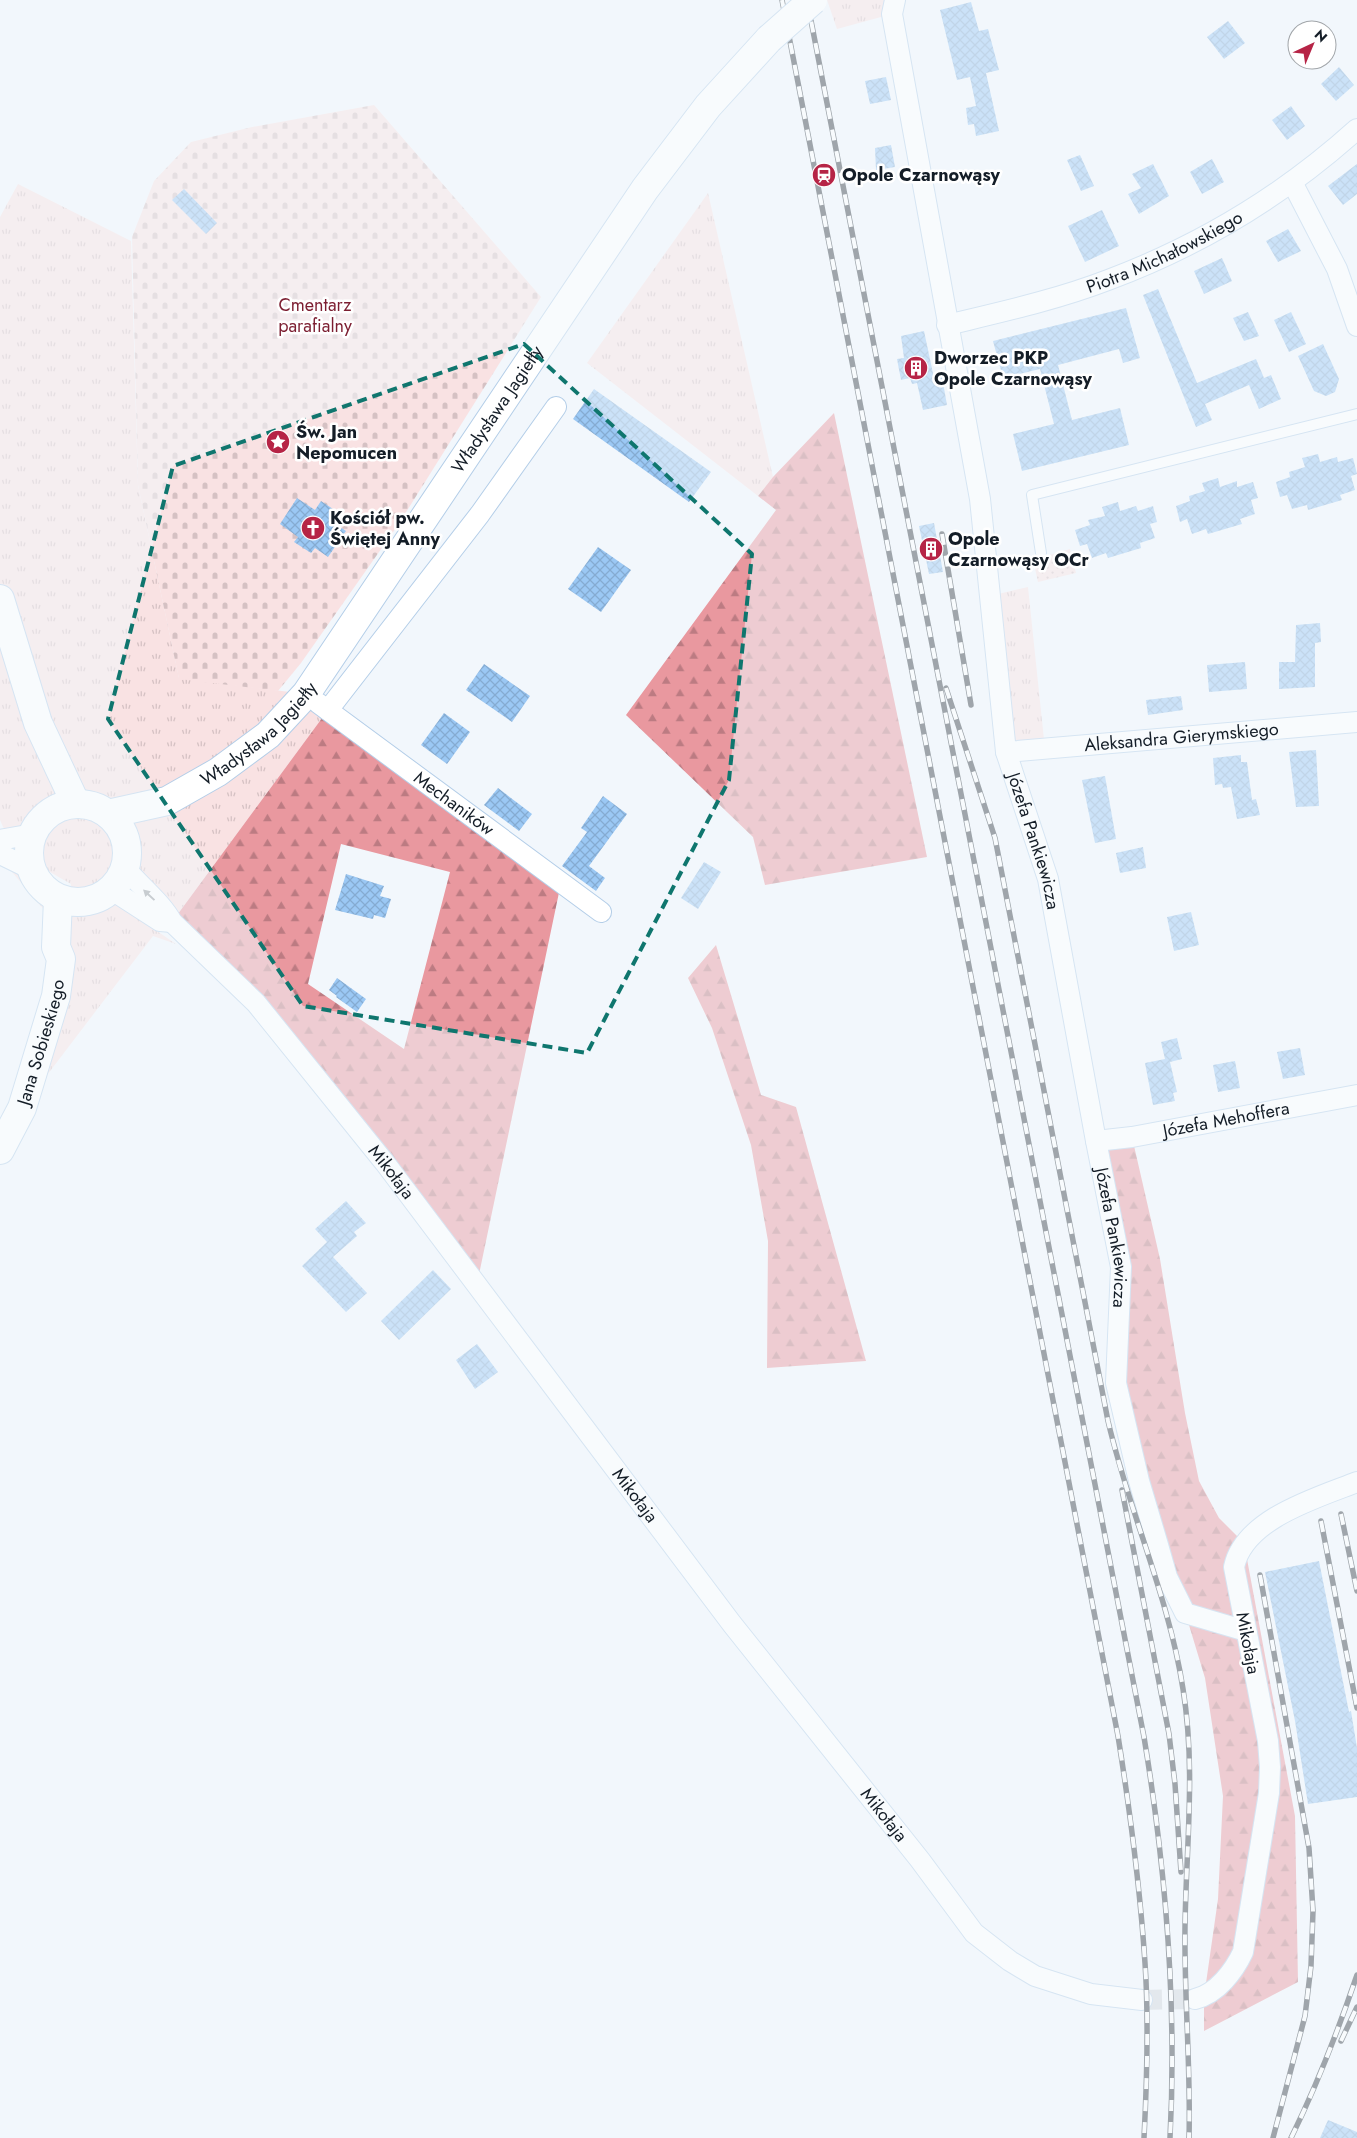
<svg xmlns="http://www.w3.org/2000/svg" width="1357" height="2138" font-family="Jost,sans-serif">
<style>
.grass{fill:url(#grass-tufts)}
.forest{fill:url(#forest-firs);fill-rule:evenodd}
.cemetery{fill:url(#cemetery-stones)}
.park{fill:url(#park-dots)}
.building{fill:url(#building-cross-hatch)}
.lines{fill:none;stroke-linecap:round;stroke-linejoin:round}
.street-tunnel{stroke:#d1d6dc;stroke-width:20;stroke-dasharray:20 10;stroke-linecap:butt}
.lane-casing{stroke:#b4cee8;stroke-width:12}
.street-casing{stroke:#b4cee8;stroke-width:22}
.secondary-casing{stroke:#b4cee8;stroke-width:30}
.lane{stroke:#fff;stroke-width:10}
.street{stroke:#fff;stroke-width:20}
.secondary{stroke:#fff;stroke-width:28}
.rail-casing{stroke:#3a424b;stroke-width:5.5}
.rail{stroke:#fff;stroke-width:4;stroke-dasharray:11;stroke-linecap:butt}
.secondary-bridge-casing{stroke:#b4cee8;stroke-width:30;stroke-linecap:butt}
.secondary-bridge{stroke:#fff;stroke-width:28}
.oneway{fill:#95999e}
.marked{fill:none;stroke:#0f766e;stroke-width:4;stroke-dasharray:10 6;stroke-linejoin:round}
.labels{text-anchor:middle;stroke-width:5;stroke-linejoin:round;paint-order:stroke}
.poi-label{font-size:18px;font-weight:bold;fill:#141d27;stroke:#fff;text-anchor:start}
.street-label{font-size:18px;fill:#141d27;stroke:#fff}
.park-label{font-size:18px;fill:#7c1e31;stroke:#fff}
</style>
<defs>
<pattern id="grass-tufts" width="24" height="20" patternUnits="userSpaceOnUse" patternTransform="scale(1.25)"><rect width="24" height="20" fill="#f9e2e3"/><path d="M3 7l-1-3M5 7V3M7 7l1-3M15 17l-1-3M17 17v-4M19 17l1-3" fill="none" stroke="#d5c1c3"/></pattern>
<pattern id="forest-firs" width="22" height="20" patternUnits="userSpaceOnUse" patternTransform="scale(1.25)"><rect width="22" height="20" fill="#e9989f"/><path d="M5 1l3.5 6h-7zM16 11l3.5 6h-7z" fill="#bc7b82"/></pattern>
<pattern id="cemetery-stones" width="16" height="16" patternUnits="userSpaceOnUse" patternTransform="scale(1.25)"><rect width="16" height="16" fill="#f9e2e3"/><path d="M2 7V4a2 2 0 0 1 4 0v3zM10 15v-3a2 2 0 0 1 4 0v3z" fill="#d5c1c3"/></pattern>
<pattern id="park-dots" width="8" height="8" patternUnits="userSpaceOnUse" patternTransform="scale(1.25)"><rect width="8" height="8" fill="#f9e2e3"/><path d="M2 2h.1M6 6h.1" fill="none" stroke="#d5c1c3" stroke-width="1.8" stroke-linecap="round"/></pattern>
<pattern id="building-cross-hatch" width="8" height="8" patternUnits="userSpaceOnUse" patternTransform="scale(1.25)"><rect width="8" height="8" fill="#9bc8f4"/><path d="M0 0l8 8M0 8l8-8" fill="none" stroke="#85abd1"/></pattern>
</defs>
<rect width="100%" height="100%" fill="#f2f7fc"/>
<g class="grass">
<path d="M 827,0 L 895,0 L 892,14 L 837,29 Z"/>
<path d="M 18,184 L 131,241 L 138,485 L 179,678 L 306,694 L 328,710 L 172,922 L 157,931 L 176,944 L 153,936 L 22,1108 L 56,996 L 71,884 C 41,867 13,853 0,820 L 0,217 Z"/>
<path d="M 708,193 L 773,477 L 758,496 L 587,363 Z"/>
<path d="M 1028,587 L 1045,749 L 1006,752 L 990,596 Z"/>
<path d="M 1,859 L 27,875 L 47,908 L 45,911 Z"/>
</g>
<g class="forest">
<path d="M 834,413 L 927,857 L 765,885 L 753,837 L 626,715 L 776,510 L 758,496 L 773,477 Z"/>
<path d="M 328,710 L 561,883 L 477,1284 L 385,1163 L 172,922 ZM 341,844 L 450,872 L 404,1049 L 308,984 Z"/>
<path d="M 716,945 L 761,1095 L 796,1107 L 866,1361 L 767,1368 L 768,1241 L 751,1145 L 712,1028 L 688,978 Z"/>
<path d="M 1132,1137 L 1160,1259 L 1185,1413 L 1199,1481 L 1219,1518 L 1244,1543 L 1295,1816 L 1298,1982 L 1204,2031 L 1204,1997 L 1218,1899 L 1223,1796 L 1205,1678 L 1116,1383 L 1118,1313 L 1096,1141 Z"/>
</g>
<path class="cemetery" d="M 374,105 L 541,297 L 398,525 L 301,663 L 278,691 L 179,679 L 138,485 L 132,237 L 154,181 L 191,142 L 252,127 Z"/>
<path class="park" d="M 1070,549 L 1076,573 L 1038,582 L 1033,560 Z"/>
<g class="building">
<path d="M 971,2 L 979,31 L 988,29 L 999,70 L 986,73 L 999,131 L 976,136 L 974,124 L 968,125 L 966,108 L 976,106 L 970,77 L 957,80 L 940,10 Z"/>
<path d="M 1228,21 L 1245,43 L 1224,59 L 1207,37 Z"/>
<path d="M 1339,67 L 1354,85 L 1336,101 L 1321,84 Z"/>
<path d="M 886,77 L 891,100 L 870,104 L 865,81 Z"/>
<path d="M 1291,106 L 1305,126 L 1287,140 L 1272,120 Z"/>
<path d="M 891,145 L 895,167 L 876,170 L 875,148 Z"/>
<path d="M 1080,155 L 1094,186 L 1081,191 L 1067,160 Z"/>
<path d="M 1212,159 L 1224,182 L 1202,194 L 1190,172 Z"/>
<path d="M 1153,164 L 1169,196 L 1139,214 L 1128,194 L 1141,188 L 1132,174 Z"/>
<path d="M 1357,164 L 1357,194 L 1343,205 L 1328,186 Z"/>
<path d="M 184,189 L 217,223 L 206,234 L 172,200 Z"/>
<path d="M 1102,210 L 1119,246 L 1085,262 L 1068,226 Z"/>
<path d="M 1288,229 L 1301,251 L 1278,262 L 1266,241 Z"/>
<path d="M 1222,258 L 1232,281 L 1204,294 L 1194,271 Z"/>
<path d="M 1158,289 L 1197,383 L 1256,359 L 1264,378 L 1271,375 L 1281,399 L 1259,409 L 1249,385 L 1205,404 L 1212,420 L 1196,427 L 1143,295 Z"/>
<path d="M 1126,308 L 1140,358 L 1123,363 L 1119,349 L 1058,365 L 1072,420 L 1120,408 L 1129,445 L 1022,471 L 1013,434 L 1054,424 L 1040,369 L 1003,378 L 993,341 Z"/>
<path d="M 1248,312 L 1259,336 L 1244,341 L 1233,318 Z"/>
<path d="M 1291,312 L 1306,344 L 1289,352 L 1274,320 Z"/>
<path d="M 924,331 L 934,378 L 942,377 L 947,405 L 923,410 L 917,383 L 912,384 L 910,378 L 901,380 L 897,359 L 904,358 L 901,336 Z"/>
<path d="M 1323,344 L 1339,379 L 1335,392 L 1326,396 L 1314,391 L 1298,356 Z"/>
<path d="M 594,389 L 711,472 L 689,502 L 573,419 Z"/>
<path d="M 1318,454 L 1320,462 L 1337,457 L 1338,462 L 1353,458 L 1357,474 L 1351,476 L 1355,490 L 1340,495 L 1342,500 L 1308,510 L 1307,505 L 1292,509 L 1287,495 L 1280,497 L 1276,482 L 1290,477 L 1289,472 L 1305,467 L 1302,458 Z"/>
<path d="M 1218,478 L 1220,487 L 1237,481 L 1237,487 L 1253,482 L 1258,498 L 1251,500 L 1255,514 L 1240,519 L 1242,524 L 1208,534 L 1206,529 L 1192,534 L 1187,519 L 1180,522 L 1176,506 L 1190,501 L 1189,496 L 1205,491 L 1202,483 Z"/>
<path d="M 297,498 L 315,510 L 321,501 L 339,513 L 333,522 L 346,531 L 328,557 L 315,548 L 311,553 L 294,542 L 298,537 L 280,524 Z"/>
<path d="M 1118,502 L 1120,511 L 1136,506 L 1138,511 L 1153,506 L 1157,522 L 1150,524 L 1155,538 L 1140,543 L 1141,548 L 1108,558 L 1106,553 L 1092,558 L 1087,544 L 1080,546 L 1075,530 L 1090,525 L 1088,520 L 1105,516 L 1102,507 Z"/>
<path d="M 934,523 L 943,572 L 929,574 L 919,526 Z"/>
<path d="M 598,547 L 631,570 L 601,612 L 568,589 Z"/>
<path d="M 1320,623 L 1321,642 L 1315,643 L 1315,687 L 1279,689 L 1279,662 L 1295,662 L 1296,625 Z"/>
<path d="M 1245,662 L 1247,689 L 1209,692 L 1207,665 Z"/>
<path d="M 484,664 L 530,696 L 512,722 L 466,690 Z"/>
<path d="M 1181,696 L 1183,710 L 1148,715 L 1146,700 Z"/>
<path d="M 444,713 L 470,732 L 447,764 L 421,745 Z"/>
<path d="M 1316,750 L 1319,806 L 1296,807 L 1289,752 Z"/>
<path d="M 1241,755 L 1241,762 L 1247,762 L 1252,800 L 1256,799 L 1260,815 L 1237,819 L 1231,787 L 1223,788 L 1222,784 L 1215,785 L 1213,758 Z"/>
<path d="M 1105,776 L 1116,839 L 1095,843 L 1082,780 Z"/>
<path d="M 498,788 L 532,814 L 519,831 L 484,805 Z"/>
<path d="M 603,796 L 627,814 L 589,866 L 605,878 L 596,891 L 562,866 L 587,832 L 581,828 Z"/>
<path d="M 1143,847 L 1146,868 L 1120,873 L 1116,853 Z"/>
<path d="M 704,862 L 721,872 L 698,909 L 681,898 Z"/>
<path d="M 346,874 L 384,886 L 380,896 L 391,899 L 385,918 L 374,915 L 373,919 L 335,910 Z"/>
<path d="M 1191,912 L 1199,945 L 1174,951 L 1167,917 Z"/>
<path d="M 337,978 L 366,999 L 357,1012 L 336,997 L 337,996 L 329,990 Z"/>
<path d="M 1177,1038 L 1182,1059 L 1170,1062 L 1177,1092 L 1173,1093 L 1175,1101 L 1153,1105 L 1145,1063 L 1165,1059 L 1161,1042 Z"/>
<path d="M 1300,1048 L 1305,1075 L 1283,1079 L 1277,1052 Z"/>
<path d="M 1235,1061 L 1240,1088 L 1218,1092 L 1213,1065 Z"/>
<path d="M 346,1201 L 366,1223 L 354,1232 L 357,1236 L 333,1257 L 367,1293 L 346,1312 L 302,1266 L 327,1242 L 315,1229 Z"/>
<path d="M 433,1270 L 451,1289 L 399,1340 L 381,1321 Z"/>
<path d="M 477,1344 L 498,1372 L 475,1389 L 456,1360 Z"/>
<path d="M 1319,1561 L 1349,1712 L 1351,1711 L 1357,1748 L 1357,1797 L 1308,1804 L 1295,1721 L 1265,1572 Z"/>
<path d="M 1328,2120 L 1357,2132 L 1357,2138 L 1320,2138 Z"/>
</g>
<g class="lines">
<path class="street-tunnel" d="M 1142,2000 L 1195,1999"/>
<g class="lane-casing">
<path id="lane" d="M 1041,553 L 1032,495 L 1357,414"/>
</g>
<g class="street-casing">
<g id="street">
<path id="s1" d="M 895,0 L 892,14 L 980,499 L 1006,752 L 1048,879 L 1096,1141 L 1121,1267 L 1116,1383 L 1139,1481 L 1158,1545 L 1167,1577 L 1185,1613 L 1246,1631"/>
<path d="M 1292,182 L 1337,269 L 1357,326"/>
<path id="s2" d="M 947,325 C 1001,312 1056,300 1108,280 C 1199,246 1285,194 1357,129"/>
<path id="s3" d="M 318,703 L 601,912"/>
<path d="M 328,710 L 480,514 L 556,407"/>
<path id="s4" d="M 1006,752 L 1357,722"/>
<path d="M 0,840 L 33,834"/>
<path d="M 0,854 L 31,869"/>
<path id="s5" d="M 125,868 C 140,886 162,903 172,922 L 256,1003 L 385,1163 L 732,1624 L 920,1860 L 974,1933 L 1010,1961 L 1035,1976 L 1091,1994 L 1142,2000"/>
<path d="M 112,890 L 160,921 L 172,922"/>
<path id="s6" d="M 1096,1141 L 1132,1137 L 1357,1095"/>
<path d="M 1195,1999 C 1217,1994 1234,1971 1243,1952 L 1269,1793 L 1270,1767 L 1268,1741 L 1234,1567 C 1244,1519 1316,1498 1357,1482"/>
</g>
</g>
<g class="secondary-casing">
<g id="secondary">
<path d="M 0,599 L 38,723 L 76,804"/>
<circle cx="78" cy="853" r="49"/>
<path id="s7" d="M 108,814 L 167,801 L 218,772 L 268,735 L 306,694 L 645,189 L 708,106 L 769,39"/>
<path id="s8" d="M 0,1150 L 22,1108 L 56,996 L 61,959 L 56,947 L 58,899"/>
</g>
</g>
<use href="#lane" class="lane"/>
<use href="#street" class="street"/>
<use href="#secondary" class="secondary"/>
<g class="rail-casing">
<g id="rail">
<path d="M 782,0 L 1118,1736 C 1130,1811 1140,1887 1145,1963 C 1149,2021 1147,2080 1144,2138"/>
<path d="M 807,0 L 1144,1737 C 1166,1870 1177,2003 1170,2138"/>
<path d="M 942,534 L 971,705"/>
<path d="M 946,688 L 995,838 L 1108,1421 C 1129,1512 1169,1597 1183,1689 C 1196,1769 1186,1847 1185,1927 C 1184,1997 1191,2068 1189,2138"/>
<path d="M 1122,1490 L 1169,1734 L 1175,1784 L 1181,1872"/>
<path d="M 1341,1514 L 1357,1591"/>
<path d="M 1321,1521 L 1357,1708"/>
<path d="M 1260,1575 L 1309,1848 L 1313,1911 L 1311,1966 L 1305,2016 L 1273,2138"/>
<path d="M 1341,2041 L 1357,2007"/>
<path d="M 1291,2138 C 1317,2085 1338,2031 1357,1975"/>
</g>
</g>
<use href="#rail" class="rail"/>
<g class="secondary-bridge-casing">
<path id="secondary-bridge" d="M 769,39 L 813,0"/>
</g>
<use href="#secondary-bridge" class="secondary-bridge"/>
</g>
<defs><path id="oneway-solid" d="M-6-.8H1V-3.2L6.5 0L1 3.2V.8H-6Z" transform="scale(1.25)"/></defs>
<use class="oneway" href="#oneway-solid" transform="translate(149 895) rotate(-137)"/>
<path d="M0 0H1357V2138H0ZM 524,344 L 752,554 L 729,780 L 587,1053 L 303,1006 L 108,719 L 173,466 Z" fill="#f2f7fc" fill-opacity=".55" fill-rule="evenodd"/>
<path class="marked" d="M 524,344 L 752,554 L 729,780 L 587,1053 L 303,1006 L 108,719 L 173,466 Z"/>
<defs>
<g id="station-disc" transform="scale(1.25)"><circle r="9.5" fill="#b62446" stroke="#fff"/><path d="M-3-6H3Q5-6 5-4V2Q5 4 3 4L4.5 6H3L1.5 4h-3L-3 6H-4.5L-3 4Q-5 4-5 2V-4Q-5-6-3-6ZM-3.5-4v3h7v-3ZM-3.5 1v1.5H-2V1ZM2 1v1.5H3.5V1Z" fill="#fff"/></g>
<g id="building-disc" transform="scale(1.25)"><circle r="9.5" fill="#b62446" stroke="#fff"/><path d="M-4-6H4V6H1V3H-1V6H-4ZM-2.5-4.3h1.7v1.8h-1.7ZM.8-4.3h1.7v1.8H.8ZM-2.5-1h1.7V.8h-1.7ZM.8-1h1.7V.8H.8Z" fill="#fff"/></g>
<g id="sight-disc" transform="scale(1.25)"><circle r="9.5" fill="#b62446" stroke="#fff"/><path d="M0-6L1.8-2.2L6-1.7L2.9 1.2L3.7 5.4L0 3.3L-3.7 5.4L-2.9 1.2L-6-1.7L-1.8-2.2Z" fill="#fff"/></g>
<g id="church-disc" transform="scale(1.25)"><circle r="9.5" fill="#b62446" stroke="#fff"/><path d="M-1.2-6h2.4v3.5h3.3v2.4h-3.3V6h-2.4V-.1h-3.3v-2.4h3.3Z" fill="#fff"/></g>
</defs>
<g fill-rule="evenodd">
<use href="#station-disc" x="824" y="175"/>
<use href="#building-disc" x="916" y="368"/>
<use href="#sight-disc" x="278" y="442"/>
<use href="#church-disc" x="313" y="528"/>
<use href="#building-disc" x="931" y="549"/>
</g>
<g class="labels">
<g class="poi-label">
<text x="842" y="181">Opole Czarnowąsy</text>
<text x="934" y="364">Dworzec PKP<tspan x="934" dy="21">Opole Czarnowąsy</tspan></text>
<text x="296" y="438">Św. Jan<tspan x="296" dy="21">Nepomucen</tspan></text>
<text x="330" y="524">Kościół pw.<tspan x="330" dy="21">Świętej Anny</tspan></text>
<text x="948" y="545">Opole<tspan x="948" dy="21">Czarnowąsy OCr</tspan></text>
</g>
<g class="street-label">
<text dy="6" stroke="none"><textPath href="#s2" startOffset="230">Piotra Michałowskiego</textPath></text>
<text dy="6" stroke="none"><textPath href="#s7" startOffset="580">Władysława Jagiełły</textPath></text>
<text dy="6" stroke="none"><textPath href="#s7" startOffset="175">Władysława Jagiełły</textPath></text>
<text dy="6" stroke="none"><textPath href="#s4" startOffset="176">Aleksandra Gierymskiego</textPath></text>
<text dy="6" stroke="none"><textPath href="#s3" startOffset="169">Mechaników</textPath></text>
<text dy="6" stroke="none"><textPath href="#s1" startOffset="855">Józefa Pankiewicza</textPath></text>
<text dy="6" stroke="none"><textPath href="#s8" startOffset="116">Jana Sobieskiego</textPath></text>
<text dy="6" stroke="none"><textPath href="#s6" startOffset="132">Józefa Mehoffera</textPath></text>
<text dy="6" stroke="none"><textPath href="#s5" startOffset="405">Mikołaja</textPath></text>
<text dy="6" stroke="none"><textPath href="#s1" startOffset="1260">Józefa Pankiewicza</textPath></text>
<text dy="6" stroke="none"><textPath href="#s5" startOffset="810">Mikołaja</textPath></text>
<text transform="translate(1248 1643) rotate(79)" y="6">Mikołaja</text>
<text dy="6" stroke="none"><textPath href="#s5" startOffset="1215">Mikołaja</textPath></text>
</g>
<g class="park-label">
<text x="315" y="311">Cmentarz<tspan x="315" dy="21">parafialny</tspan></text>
</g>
</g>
<g transform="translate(1312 45) rotate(44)"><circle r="24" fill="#ffffff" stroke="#a1a5a9"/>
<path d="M0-4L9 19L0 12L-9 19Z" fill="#b62446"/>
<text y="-8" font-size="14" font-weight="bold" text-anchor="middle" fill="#141d27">N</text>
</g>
</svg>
